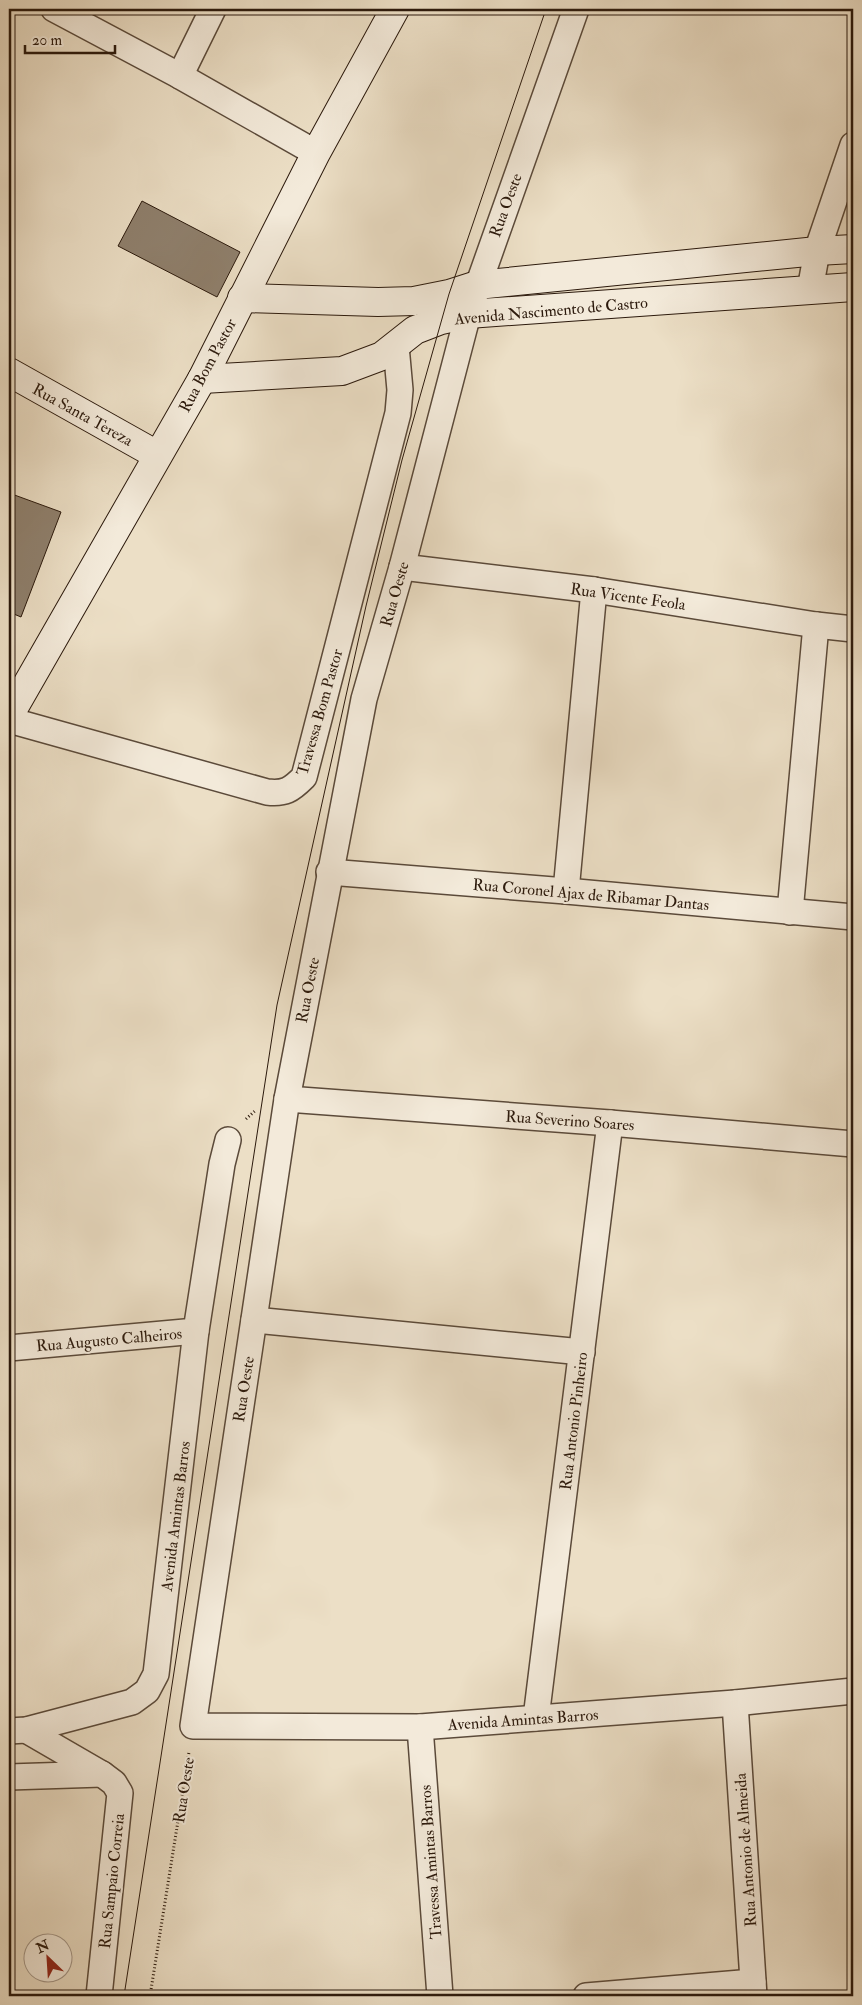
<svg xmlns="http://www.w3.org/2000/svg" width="862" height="2005" font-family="'IM FELL Double Pica',serif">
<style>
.building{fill:#8f806d;stroke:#2b190c}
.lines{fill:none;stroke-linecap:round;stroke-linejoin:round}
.street-casing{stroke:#5b4a3a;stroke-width:28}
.secondary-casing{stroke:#2b190c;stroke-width:30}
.path{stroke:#2b190c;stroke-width:3;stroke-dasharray:1 2.5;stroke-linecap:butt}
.street{stroke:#f3eada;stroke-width:25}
.secondary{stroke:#f3eada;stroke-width:28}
.tram{stroke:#2b190c;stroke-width:1}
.labels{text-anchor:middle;stroke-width:4;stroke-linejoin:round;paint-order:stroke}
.street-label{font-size:16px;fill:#2b190c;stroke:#f3eada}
</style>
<rect width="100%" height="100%" fill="#ecdfc6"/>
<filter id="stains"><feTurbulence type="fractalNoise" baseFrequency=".004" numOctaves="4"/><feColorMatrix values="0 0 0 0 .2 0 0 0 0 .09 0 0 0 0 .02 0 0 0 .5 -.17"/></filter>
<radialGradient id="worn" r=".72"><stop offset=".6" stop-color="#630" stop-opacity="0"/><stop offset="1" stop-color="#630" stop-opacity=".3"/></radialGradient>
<g class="building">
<path d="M 142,201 L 240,252 L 217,297 L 118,246 Z"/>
<path d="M 9,493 L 61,512 L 21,617 L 9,612 Z"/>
</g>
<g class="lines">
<g class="street-casing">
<g id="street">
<path d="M 54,9 L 180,76 L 316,153"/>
<path d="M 576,9 L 468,314 L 402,567 L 364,699 L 287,1099 L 193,1726 L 420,1727 L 735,1703 L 853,1691"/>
<path d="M 180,76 L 213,9"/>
<path d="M 810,290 L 817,251 L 853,145"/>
<path d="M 402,567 L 594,590 L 816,625 L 853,629"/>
<path d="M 9,720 L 267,792 C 285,794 291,790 304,777 L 398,413 L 400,390 L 396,346"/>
<path d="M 329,872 L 566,891 L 853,917"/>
<path d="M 566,891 L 594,590"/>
<path d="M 790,912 L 816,625"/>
<path d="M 287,1099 L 610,1123 L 853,1144"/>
<path d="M 254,1320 L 582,1352"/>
<path d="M 9,1348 L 196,1331 L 222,1164 L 228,1140"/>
<path d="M 735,1703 L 754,1996"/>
<path d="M 536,1718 L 610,1123"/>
<path d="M 420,1727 L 440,1996"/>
<path d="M 26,1730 L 102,1774 L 114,1783 L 120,1793 L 99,1996"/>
<path d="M 9,1731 L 26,1730 L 132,1702 L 147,1691 L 156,1674 L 196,1331"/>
<path d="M 9,1777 L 102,1774"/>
<path d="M 586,1996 L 753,1982"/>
</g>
</g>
<g class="secondary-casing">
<g id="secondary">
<path d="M 242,298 L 378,302 L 414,301 L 449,294 L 477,285 L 817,251 L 853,249"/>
<path d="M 9,372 L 157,455"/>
<path d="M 202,379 L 342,371 L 382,356 L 415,330 L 441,320 L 468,314 L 853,287"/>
<path d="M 9,716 L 202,379 L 316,153 L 395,9"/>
</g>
</g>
<g class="path">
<path d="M 246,1119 L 256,1110"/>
<path d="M 150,1996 L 189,1752"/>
</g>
<use href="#street" class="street"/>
<use href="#secondary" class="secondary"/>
<path class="tram" d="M 124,1996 L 277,1005 L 366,606 L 402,460 L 449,294 L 546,9"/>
</g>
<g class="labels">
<g class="street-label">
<text transform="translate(505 205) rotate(-70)" y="6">Rua Oeste</text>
<text transform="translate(551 310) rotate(-5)" y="6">Avenida Nascimento de Castro</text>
<text transform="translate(207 365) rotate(-62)" y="6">Rua Bom Pastor</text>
<text transform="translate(83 414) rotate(29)" y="6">Rua Santa Tereza</text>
<text transform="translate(394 594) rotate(-74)" y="6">Rua Oeste</text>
<text transform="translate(628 596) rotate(8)" y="6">Rua Vicente Feola</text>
<text transform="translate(319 712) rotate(-74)" y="6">Travessa Bom Pastor</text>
<text transform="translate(591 894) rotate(5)" y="6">Rua Coronel Ajax de Ribamar Dantas</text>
<text transform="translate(307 990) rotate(-79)" y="6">Rua Oeste</text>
<text transform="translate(570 1120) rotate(4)" y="6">Rua Severino Soares</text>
<text transform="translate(109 1339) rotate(-5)" y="6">Rua Augusto Calheiros</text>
<text transform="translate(243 1389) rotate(-81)" y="6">Rua Oeste</text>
<text transform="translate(573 1421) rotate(-83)" y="6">Rua Antonio Pinheiro</text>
<text transform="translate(175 1516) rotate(-83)" y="6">Avenida Amintas Barros</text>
<text transform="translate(523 1719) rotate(-4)" y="6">Avenida Amintas Barros</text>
<text transform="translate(183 1790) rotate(-81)" y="6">Rua Oeste</text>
<text transform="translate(745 1850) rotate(-94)" y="6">Rua Antonio de Almeida</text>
<text transform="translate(430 1862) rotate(-94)" y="6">Travessa Amintas Barros</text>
<text transform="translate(111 1881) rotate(-84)" y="6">Rua Sampaio Correia</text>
</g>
</g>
<rect width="862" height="2005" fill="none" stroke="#ecdfc6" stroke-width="30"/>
<rect x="10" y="10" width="842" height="1985" fill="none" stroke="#2b190c" stroke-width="2.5"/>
<rect x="15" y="15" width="832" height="1975" fill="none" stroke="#2b190c"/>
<g transform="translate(48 1958) rotate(335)"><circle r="24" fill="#f3eada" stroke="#a39688"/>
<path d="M0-4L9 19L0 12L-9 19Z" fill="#8f2418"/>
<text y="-8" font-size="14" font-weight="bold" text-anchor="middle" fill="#2b190c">N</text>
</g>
<path d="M25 45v8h90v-8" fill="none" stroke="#2b190c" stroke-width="2.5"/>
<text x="32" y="45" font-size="15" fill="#2b190c" stroke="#f3eada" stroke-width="4" paint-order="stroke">20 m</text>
<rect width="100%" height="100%" filter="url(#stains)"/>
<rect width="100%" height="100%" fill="url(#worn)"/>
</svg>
